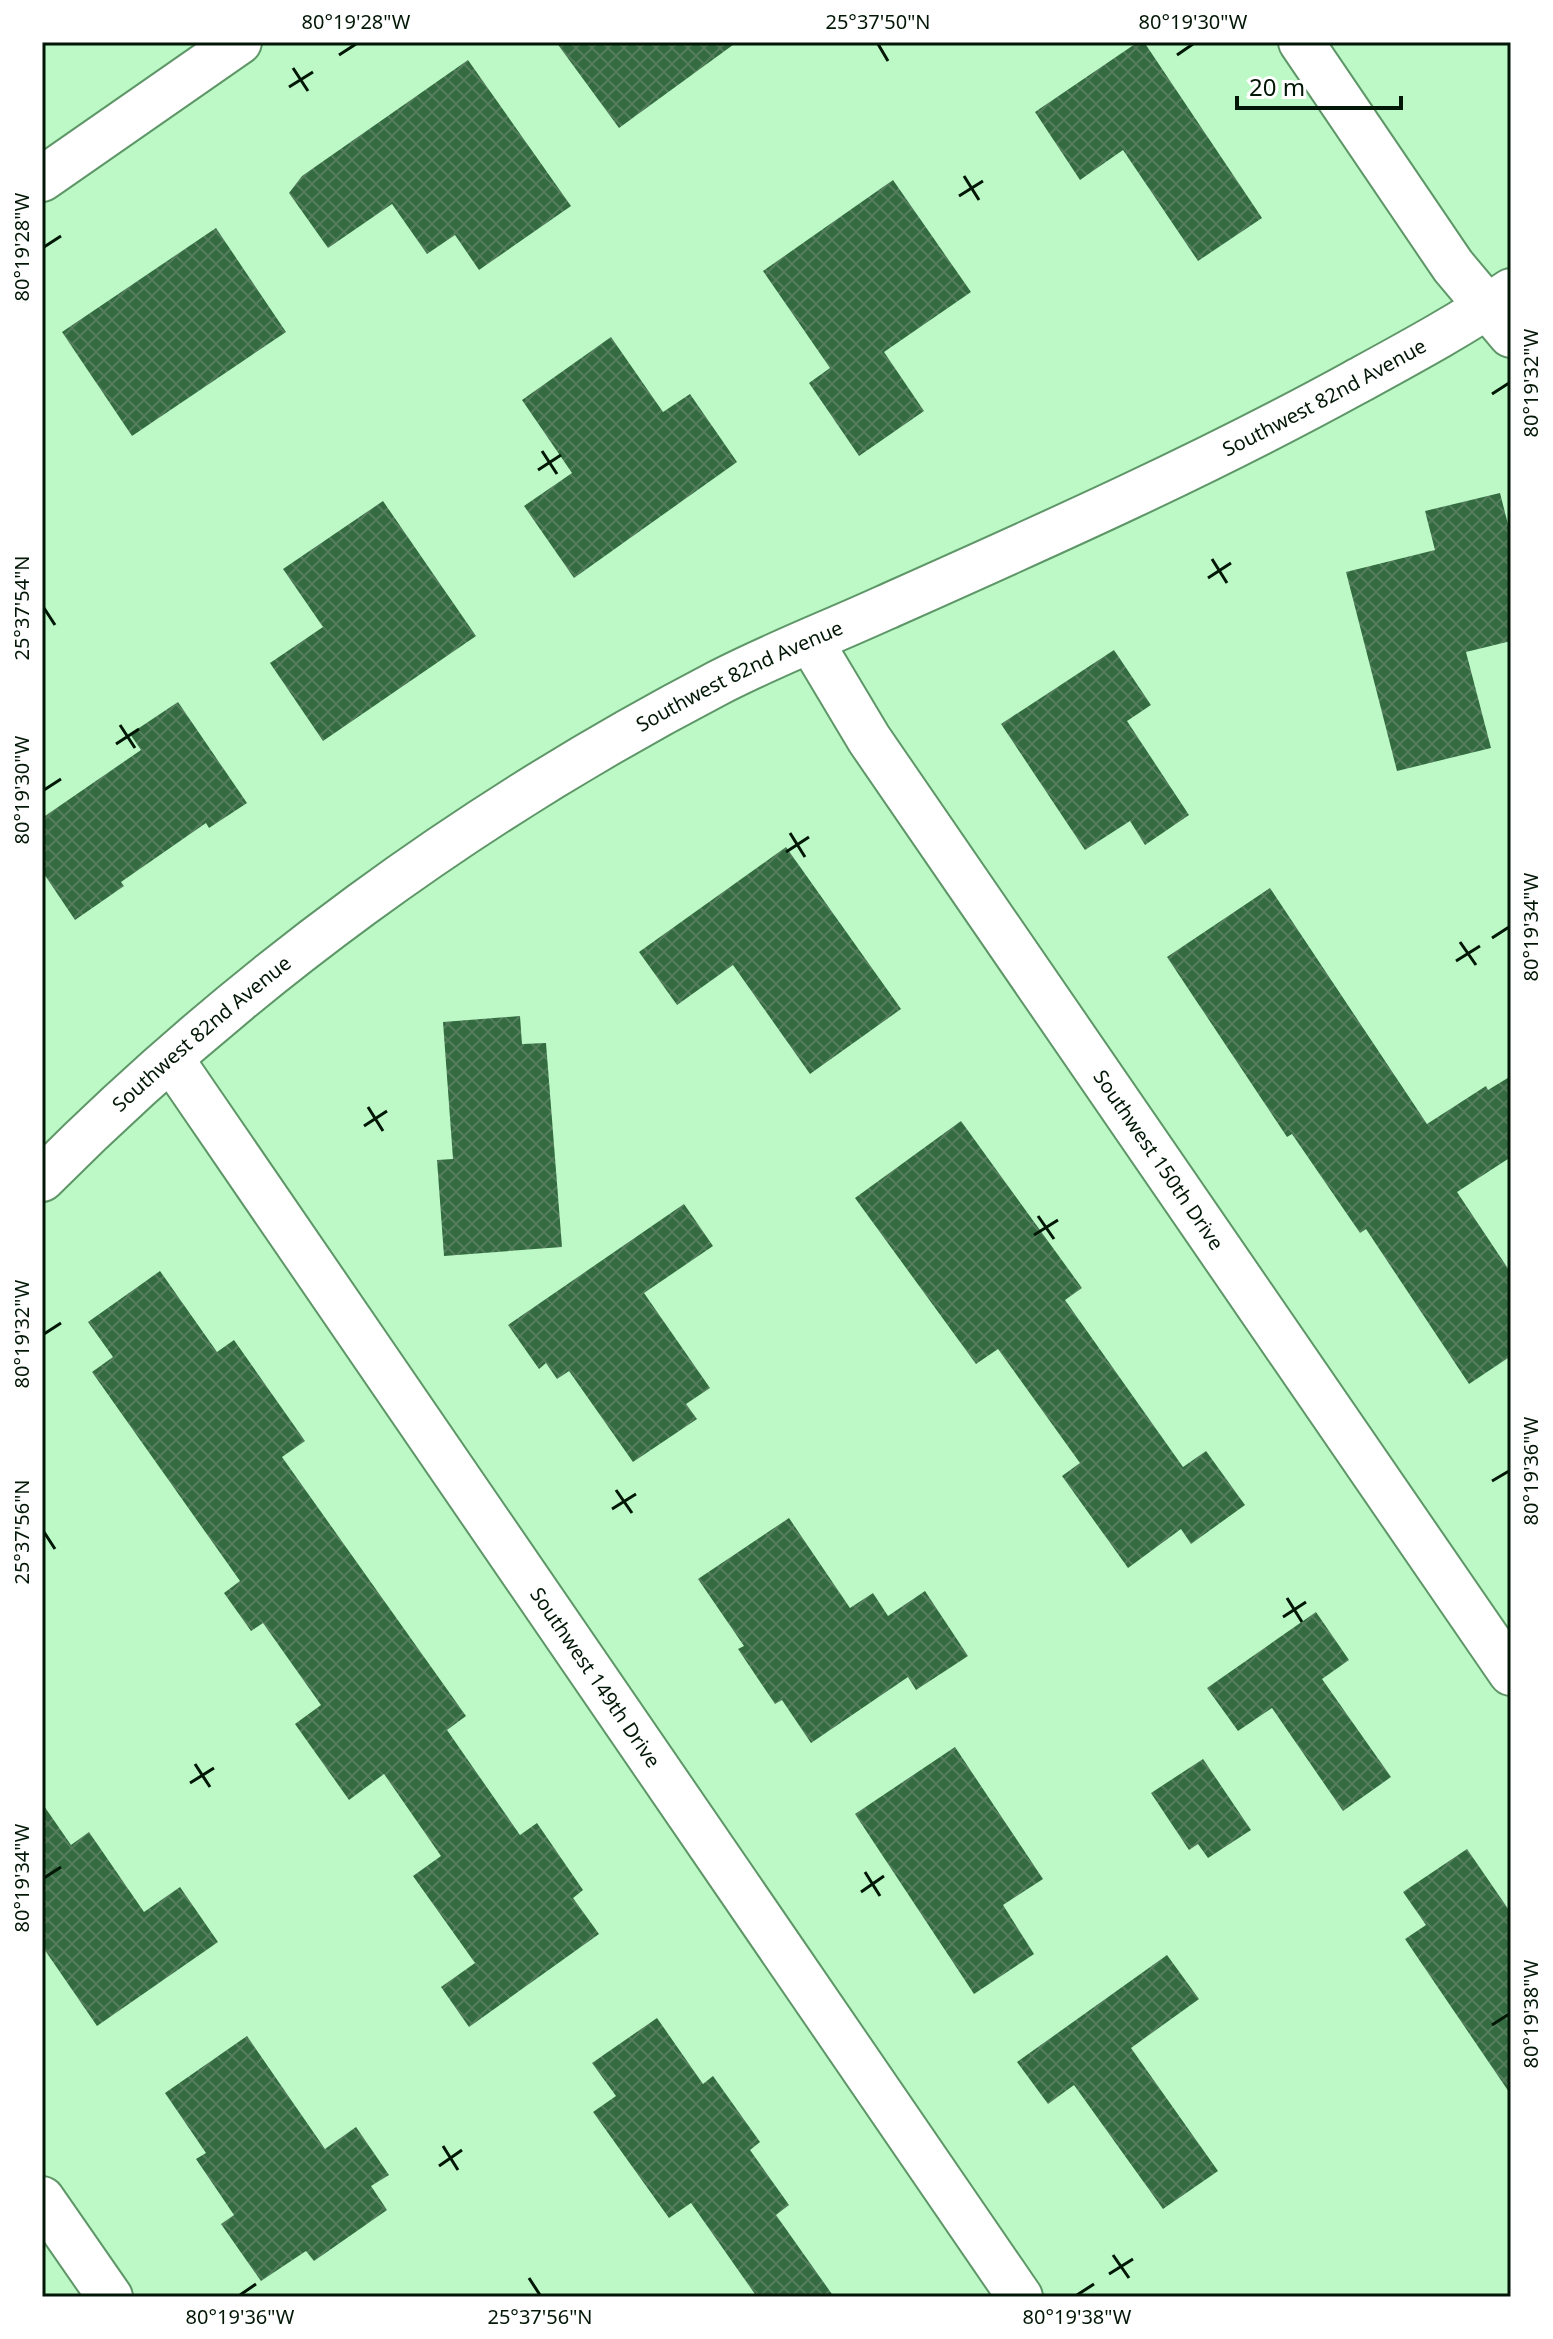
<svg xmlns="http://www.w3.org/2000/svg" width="1553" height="2339" font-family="'Noto Sans',sans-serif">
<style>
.building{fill:url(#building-cross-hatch)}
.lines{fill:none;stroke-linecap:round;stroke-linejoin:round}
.street-casing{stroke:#5e9668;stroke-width:48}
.secondary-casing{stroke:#5e9668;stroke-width:48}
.street{stroke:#fff;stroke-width:44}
.secondary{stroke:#fff;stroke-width:44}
.ticks{fill:none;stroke:#021706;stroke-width:3}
.labels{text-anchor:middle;stroke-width:8;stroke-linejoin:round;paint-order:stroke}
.street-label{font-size:20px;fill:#021706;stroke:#fff}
.neatline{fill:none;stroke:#021706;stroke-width:3}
.ticks-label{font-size:20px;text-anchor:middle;fill:#021706}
</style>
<defs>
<pattern id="building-cross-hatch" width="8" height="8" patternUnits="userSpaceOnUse" patternTransform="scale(2)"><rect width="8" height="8" fill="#346b40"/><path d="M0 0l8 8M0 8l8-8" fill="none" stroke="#547e5d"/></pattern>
</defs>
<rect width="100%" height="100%" fill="#bdf9c6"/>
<g class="building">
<path d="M 556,42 L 737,42 L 619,128 Z"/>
<path d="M 1138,42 L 1144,42 L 1262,218 L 1198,261 L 1123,150 L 1080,180 L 1035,112 Z"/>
<path d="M 468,60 L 571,206 L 479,270 L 455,235 L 427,254 L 392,204 L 328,248 L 289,193 L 302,176 Z"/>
<path d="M 893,180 L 971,292 L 884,352 L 924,411 L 859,456 L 809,383 L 830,368 L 763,271 Z"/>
<path d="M 216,228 L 286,332 L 132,436 L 62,332 Z"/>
<path d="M 611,337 L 663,412 L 690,394 L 737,462 L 574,578 L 524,506 L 572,473 L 522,400 Z"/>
<path d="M 1500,493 L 1511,536 L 1511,641 L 1466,652 L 1491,748 L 1397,771 L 1346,572 L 1435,550 L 1425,511 Z"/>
<path d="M 383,501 L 476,636 L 323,741 L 270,663 L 323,627 L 283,569 Z"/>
<path d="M 1114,650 L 1151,705 L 1127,721 L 1189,815 L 1145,845 L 1130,821 L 1085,850 L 1001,724 Z"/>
<path d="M 178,702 L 247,803 L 209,828 L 206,823 L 121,882 L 124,886 L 75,920 L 42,871 L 42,818 L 141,750 L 130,734 Z"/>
<path d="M 786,847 L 901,1009 L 810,1074 L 733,965 L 677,1005 L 639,952 Z"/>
<path d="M 1270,888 L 1427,1124 L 1486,1086 L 1488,1090 L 1511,1076 L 1511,1157 L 1457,1192 L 1511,1273 L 1511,1356 L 1469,1384 L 1366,1229 L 1360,1233 L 1292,1134 L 1287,1137 L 1167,957 Z"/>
<path d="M 520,1016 L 522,1044 L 546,1043 L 562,1247 L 444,1256 L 437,1160 L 453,1159 L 443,1022 Z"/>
<path d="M 961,1121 L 1082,1288 L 1065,1300 L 1183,1467 L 1206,1451 L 1245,1505 L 1191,1544 L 1181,1529 L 1128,1568 L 1062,1476 L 1080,1463 L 998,1349 L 976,1364 L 855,1198 Z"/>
<path d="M 684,1204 L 713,1246 L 644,1293 L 710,1388 L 686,1404 L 697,1419 L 633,1462 L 569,1371 L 557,1379 L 546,1363 L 539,1369 L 508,1325 Z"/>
<path d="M 160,1271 L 217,1352 L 234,1340 L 305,1441 L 282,1457 L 466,1716 L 447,1730 L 520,1835 L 537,1823 L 583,1890 L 573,1898 L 599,1934 L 469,2027 L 441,1987 L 475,1963 L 413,1876 L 441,1856 L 384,1774 L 349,1800 L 295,1724 L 321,1705 L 263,1623 L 251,1631 L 224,1593 L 240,1581 L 92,1372 L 113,1357 L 88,1322 Z"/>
<path d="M 789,1518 L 850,1608 L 873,1593 L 888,1616 L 925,1591 L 968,1656 L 916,1690 L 908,1677 L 811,1743 L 782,1700 L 775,1704 L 738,1649 L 744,1646 L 698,1579 Z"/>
<path d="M 1316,1612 L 1349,1660 L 1322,1679 L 1391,1777 L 1343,1811 L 1272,1708 L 1238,1731 L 1207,1688 Z"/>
<path d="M 955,1747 L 1043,1879 L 1003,1905 L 1034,1954 L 974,1994 L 855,1814 Z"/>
<path d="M 1203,1759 L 1251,1830 L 1208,1858 L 1198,1844 L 1189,1850 L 1151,1793 Z"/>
<path d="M 42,1803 L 71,1845 L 89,1832 L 144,1912 L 180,1887 L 218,1942 L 97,2026 L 42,1946 Z"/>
<path d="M 1467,1849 L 1511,1913 L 1511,2095 L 1405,1939 L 1426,1925 L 1403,1892 Z"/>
<path d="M 1167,1955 L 1199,1999 L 1131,2048 L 1218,2171 L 1163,2209 L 1074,2085 L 1048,2104 L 1017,2062 Z"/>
<path d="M 657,2018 L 703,2084 L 713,2076 L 760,2142 L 750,2150 L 789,2205 L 776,2215 L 834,2297 L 757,2297 L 691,2203 L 669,2218 L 593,2112 L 616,2096 L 592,2063 Z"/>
<path d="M 247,2036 L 325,2149 L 356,2127 L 389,2175 L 371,2186 L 387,2210 L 314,2261 L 306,2251 L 261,2281 L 221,2224 L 234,2215 L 196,2159 L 206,2153 L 165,2093 Z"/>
</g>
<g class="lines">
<g class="street-casing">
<g id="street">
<path d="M 1301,42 L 1453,266 L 1511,335"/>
<path d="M 42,179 L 239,42"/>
<path id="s1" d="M 811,642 L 869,739 L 1511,1673"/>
<path id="s2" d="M 171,1059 L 1020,2297"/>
<path d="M 42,2199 L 110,2297"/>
</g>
</g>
<g class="secondary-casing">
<g id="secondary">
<path id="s3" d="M 42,1179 C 239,981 470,812 718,683 C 772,655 829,633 884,608 C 1043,537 1201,467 1354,383 C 1407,354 1461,325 1511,291"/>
</g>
</g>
<use href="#street" class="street"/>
<use href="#secondary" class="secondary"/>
</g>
<path class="ticks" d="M 878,44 L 888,61M 339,55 L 356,44M 1177,55 L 1193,44M 293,68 L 308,91M 289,87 L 313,72M 964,176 L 979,200M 959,196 L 983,181M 44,247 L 61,236M 1492,394 L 1509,383M 542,451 L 557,474M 538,470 L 561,455M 1212,559 L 1227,583M 1208,578 L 1231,563M 44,608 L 55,625M 120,725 L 135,748M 116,744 L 139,729M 44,790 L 61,779M 790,833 L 805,857M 786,852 L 809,837M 1492,938 L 1509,927M 1460,942 L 1476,965M 1456,961 L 1480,946M 368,1107 L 383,1131M 364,1126 L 387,1111M 1038,1216 L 1054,1239M 1034,1235 L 1058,1220M 44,1334 L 61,1323M 1492,1481 L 1509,1471M 616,1490 L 632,1513M 612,1509 L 636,1494M 44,1532 L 55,1549M 1287,1598 L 1302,1622M 1283,1617 L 1306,1602M 195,1764 L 210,1787M 190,1783 L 214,1768M 865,1872 L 880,1896M 44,1878 L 61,1867M 861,1892 L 884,1876M 1492,2025 L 1509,2014M 443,2146 L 458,2170M 439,2166 L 462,2150M 1113,2255 L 1129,2278M 1109,2274 L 1133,2259M 529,2278 L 540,2295M 240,2295 L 256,2284M 1077,2295 L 1094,2284"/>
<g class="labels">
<g class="street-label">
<text dy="7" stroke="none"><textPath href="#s3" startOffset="1512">Southwest 82nd Avenue</textPath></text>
<text dy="7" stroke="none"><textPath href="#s3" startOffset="864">Southwest 82nd Avenue</textPath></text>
<text dy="7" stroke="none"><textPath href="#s3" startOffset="216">Southwest 82nd Avenue</textPath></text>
<text dy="7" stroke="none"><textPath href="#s1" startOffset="624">Southwest 150th Drive</textPath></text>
<text dy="7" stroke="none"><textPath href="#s2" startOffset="750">Southwest 149th Drive</textPath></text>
</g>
</g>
<rect width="1553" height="2339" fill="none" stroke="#ffffff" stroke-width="88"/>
<path d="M1237 96v12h164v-12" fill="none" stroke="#021706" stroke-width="4"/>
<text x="1249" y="96" font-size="24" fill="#021706" stroke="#ffffff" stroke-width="6" paint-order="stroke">20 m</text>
<rect x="44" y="44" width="1465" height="2251" class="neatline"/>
<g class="ticks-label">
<text x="356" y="29">80°19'28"W</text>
<text x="878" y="29">25°37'50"N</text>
<text x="1193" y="29">80°19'30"W</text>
<text transform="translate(22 247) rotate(-90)" y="7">80°19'28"W</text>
<text transform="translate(1531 383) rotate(-90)" y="7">80°19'32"W</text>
<text transform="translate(22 608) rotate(-90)" y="7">25°37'54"N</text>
<text transform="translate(22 790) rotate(-90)" y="7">80°19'30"W</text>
<text transform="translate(1531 927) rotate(-90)" y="7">80°19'34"W</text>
<text transform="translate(22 1334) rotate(-90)" y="7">80°19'32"W</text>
<text transform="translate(1531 1471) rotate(-90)" y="7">80°19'36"W</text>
<text transform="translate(22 1532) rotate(-90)" y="7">25°37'56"N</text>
<text transform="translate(22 1878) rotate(-90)" y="7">80°19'34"W</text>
<text transform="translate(1531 2014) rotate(-90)" y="7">80°19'38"W</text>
<text x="240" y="2324">80°19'36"W</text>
<text x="540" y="2324">25°37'56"N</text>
<text x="1077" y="2324">80°19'38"W</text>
</g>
</svg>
